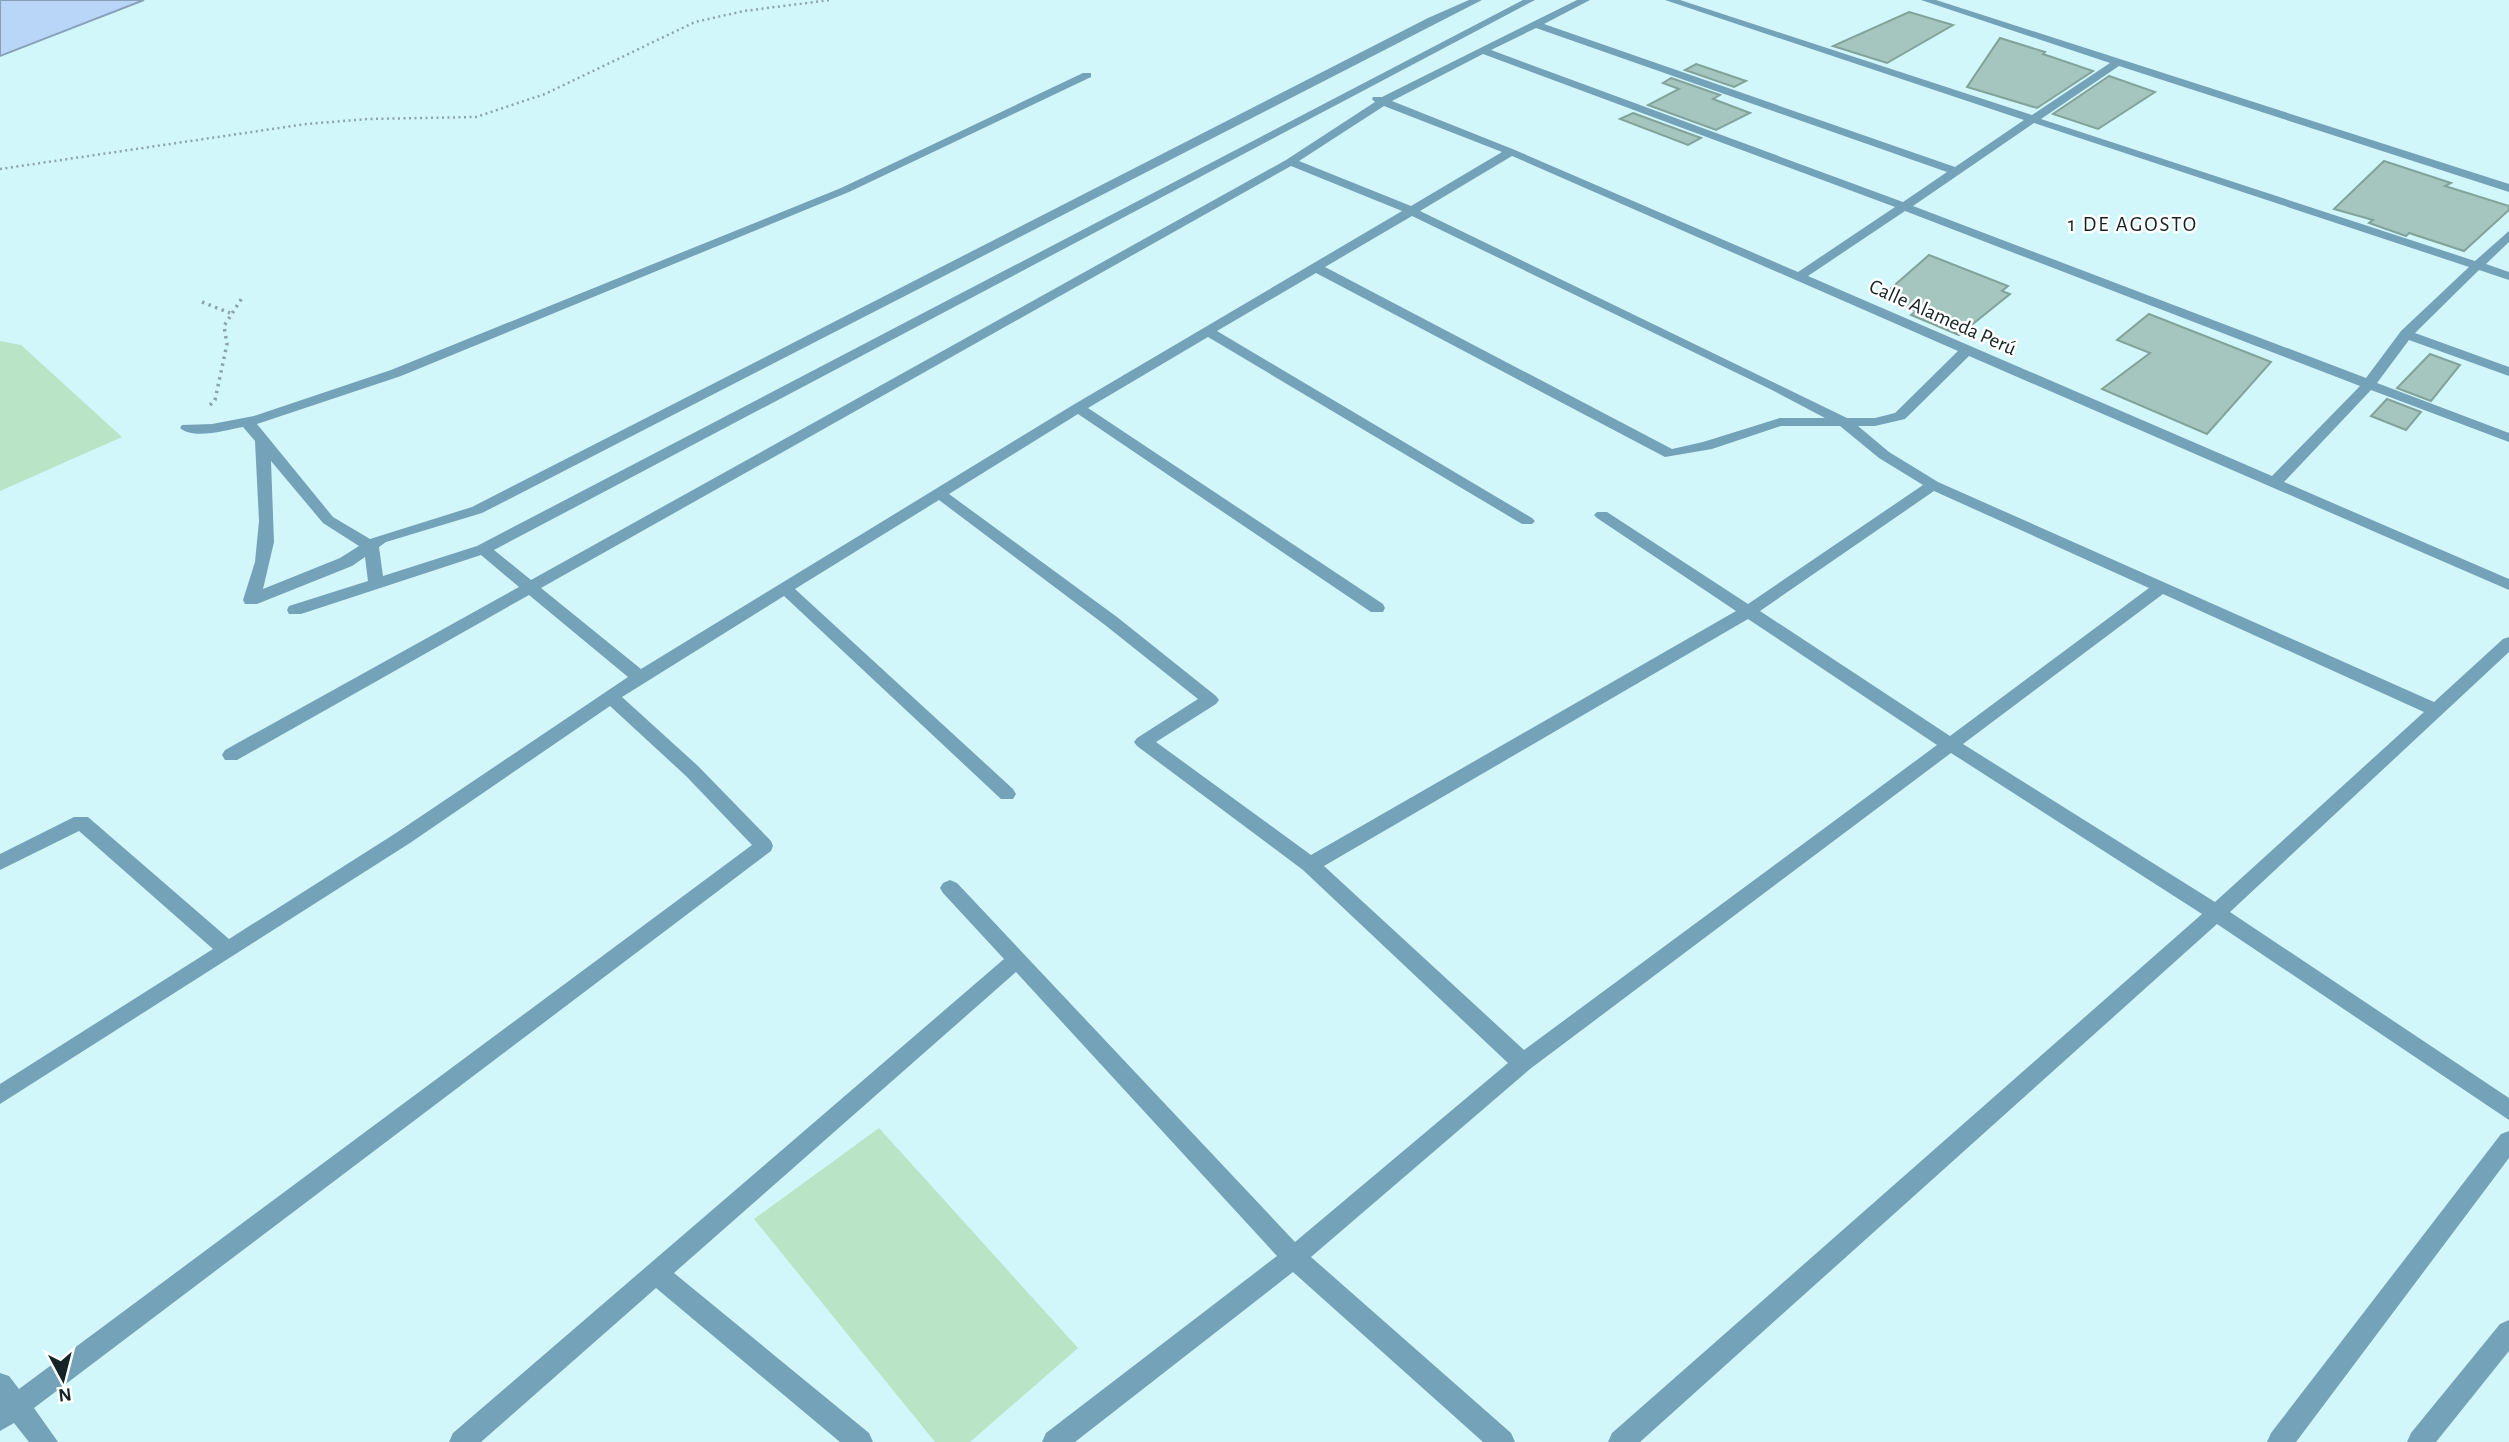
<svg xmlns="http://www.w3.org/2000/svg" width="2509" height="1442" font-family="'Alegreya Sans',sans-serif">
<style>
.green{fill:#b9e4c5}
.water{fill:#b9d5f8;stroke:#88a0b9;stroke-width:2}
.building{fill:#a4c6be;stroke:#81a39a;stroke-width:2}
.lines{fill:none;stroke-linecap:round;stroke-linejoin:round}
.path-far1{stroke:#8aa6aa;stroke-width:2.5;stroke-dasharray:2 3.5;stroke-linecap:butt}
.path{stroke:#8aa6aa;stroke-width:3.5;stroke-dasharray:2.5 4.5;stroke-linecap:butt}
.minor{fill:#74a2b8;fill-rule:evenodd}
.labels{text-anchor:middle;stroke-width:5;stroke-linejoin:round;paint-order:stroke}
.far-neighbourhood-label{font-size:21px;letter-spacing:2px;fill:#152325;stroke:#fff}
.far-street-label{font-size:21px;fill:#152325;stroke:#fff}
</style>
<rect width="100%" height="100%" fill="#d2f7fb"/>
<g class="green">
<path d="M 0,341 L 21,345 L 122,437 L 0,491 Z"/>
<path d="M 879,1128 L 1078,1348 L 970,1442 L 935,1442 L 754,1219 Z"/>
</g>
<path class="water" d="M 0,0 L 144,0 L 0,56 Z"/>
<g class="building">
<path d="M 1909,12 L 1953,25 L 1887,63 L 1833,46 Z"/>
<path d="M 2000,38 L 2045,52 L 2043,54 L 2093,71 L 2037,108 L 1967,87 Z"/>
<path d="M 1696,64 L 1746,81 L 1734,87 L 1685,70 Z"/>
<path d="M 2109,76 L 2155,92 L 2098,129 L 2053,114 Z"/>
<path d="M 1671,78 L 1720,95 L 1713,99 L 1750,113 L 1716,130 L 1648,105 L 1679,89 L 1663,83 Z"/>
<path d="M 1633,113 L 1701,138 L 1688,145 L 1620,119 Z"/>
<path d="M 2384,161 L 2451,183 L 2445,186 L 2509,206 L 2509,210 L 2464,251 L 2409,233 L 2406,236 L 2369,223 L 2373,220 L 2334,209 Z"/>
<path d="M 1929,255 L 2008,286 L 2002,291 L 2010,294 L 1959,335 L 1911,315 L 1916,311 L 1880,298 Z"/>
<path d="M 2149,314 L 2271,362 L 2207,434 L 2102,389 L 2150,353 L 2117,340 Z"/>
<path d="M 2430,354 L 2460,365 L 2431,401 L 2397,388 Z"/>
<path d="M 2387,399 L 2421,412 L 2406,430 L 2371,416 Z"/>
</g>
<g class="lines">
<path class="path-far1" d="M 0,169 L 306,124 L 368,119 L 476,117 L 545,94 L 695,22 L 744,11 L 830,0"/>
<g class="path">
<path d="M 202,302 L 230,313"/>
<path d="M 210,405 L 215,400 L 227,344 L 224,326 L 242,298"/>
</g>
<g class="minor">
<path d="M 1469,0 L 1482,0 L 482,513 L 386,542 L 379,547 L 383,576 L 477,546 L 1523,0 L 1535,0 L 494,550 L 531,580 L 1286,160 L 1375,102 L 1372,99 L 1373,97 L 1382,97 L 1577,0 L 1590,0 L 1544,24 L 1955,167 L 2024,120 L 1665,0 L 1680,0 L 2032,115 L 2110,63 L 1921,0 L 1936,0 L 2509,184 L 2509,192 L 2119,66 L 2041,119 L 2475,261 L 2509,231 L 2509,242 L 2486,264 L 2509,272 L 2509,280 L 2479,270 L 2415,333 L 2509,367 L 2509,376 L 2409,340 L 2377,383 L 2509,433 L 2509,442 L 2371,390 L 2284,482 L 2509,579 L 2509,590 L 1969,356 L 1905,419 L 1875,426 L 1858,426 L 1889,452 L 1938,482 L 2434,702 L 2503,639 L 2509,637 L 2509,652 L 2230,912 L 2509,1098 L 2509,1120 L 2217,924 L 1640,1442 L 1608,1442 L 1612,1433 L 2202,914 L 1951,753 L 1530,1069 L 1311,1257 L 1511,1433 L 1515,1442 L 1483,1442 L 1293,1272 L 1075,1442 L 1042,1442 L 1046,1433 L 1277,1256 L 1016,972 L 674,1273 L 869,1433 L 873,1442 L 840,1442 L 656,1288 L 481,1442 L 449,1442 L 453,1433 L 1004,959 L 943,893 L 940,888 L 943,883 L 950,880 L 957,883 L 1295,1242 L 1508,1063 L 1303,870 L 1137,746 L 1134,742 L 1137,738 L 1198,699 L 1105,625 L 939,500 L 795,589 L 1013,789 L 1016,794 L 1013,799 L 1001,799 L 784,596 L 622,697 L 698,766 L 771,841 L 773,846 L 771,851 L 34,1408 L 58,1442 L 29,1442 L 14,1423 L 0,1431 L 0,1373 L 9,1376 L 19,1389 L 752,845 L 686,776 L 610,706 L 410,843 L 0,1104 L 0,1084 L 213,949 L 79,831 L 0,870 L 0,854 L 74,817 L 88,817 L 229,939 L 396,833 L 628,677 L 529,595 L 237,760 L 225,760 L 222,755 L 225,750 L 519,587 L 481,555 L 301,614 L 289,614 L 287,610 L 289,606 L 368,581 L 365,557 L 352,566 L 257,604 L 245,604 L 243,600 L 255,562 L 259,521 L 255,441 L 243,427 C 226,430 194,440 180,428 L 182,425 L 212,424 L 254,416 L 391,370 L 841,188 L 1083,73 L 1091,73 L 1091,77 L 849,192 L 401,376 L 257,424 L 333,517 L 370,539 L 472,507 L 1428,18 ZM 1536,28 L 1947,172 L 1903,202 L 1491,50 ZM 1483,54 L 1895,207 L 1798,272 L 1515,150 L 1392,101 ZM 1384,106 L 1502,152 L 1411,206 L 1299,161 ZM 2034,123 L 2469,267 L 2401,331 L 2366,378 L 1913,206 ZM 1512,156 L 1958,351 L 1895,413 L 1875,418 L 1847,418 L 1420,211 ZM 1291,166 L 1402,211 L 1073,405 L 641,669 L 541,588 ZM 1905,211 L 2360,386 L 2272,476 L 1808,276 ZM 1412,216 L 1772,390 L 1825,418 L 1780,418 L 1703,442 L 1672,449 L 1325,267 ZM 1316,273 L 1665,457 L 1712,449 L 1781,426 L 1840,426 L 1879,458 L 1923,485 L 1748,604 L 1607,512 L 1597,512 L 1594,515 L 1597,518 L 1736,611 L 1311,855 L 1156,742 L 1216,704 L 1219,700 L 1216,696 L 1117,617 L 949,494 L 1078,414 L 1371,612 L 1383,612 L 1385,608 L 1383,604 L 1088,408 L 1208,337 L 1522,524 L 1532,524 L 1535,521 L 1532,518 L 1217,331 ZM 271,461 L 323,523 L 359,546 L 340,558 L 263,589 L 274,542 ZM 1934,491 L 2149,588 L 1950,736 L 1760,611 ZM 2163,594 L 2424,712 L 2215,902 L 1963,744 ZM 1748,619 L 1937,745 L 1524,1050 L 1324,866 Z"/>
<path d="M 2509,1131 L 2509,1158 L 2296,1442 L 2267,1442 L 2271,1433 L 2501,1134 Z"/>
<path d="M 2509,1320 L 2509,1351 L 2436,1442 L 2407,1442 L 2411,1433 L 2500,1324 Z"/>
</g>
</g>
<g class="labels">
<g class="far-neighbourhood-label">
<text x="2133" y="231">1 DE AGOSTO</text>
</g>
<g class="far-street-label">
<text transform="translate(1943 317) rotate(24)" y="7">Calle Alameda Perú</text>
</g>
</g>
<g transform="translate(63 1379) rotate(173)" stroke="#ffffff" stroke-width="5" paint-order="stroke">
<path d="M0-5L12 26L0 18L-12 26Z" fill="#152325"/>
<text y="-10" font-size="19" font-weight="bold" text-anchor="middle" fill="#152325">N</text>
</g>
</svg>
